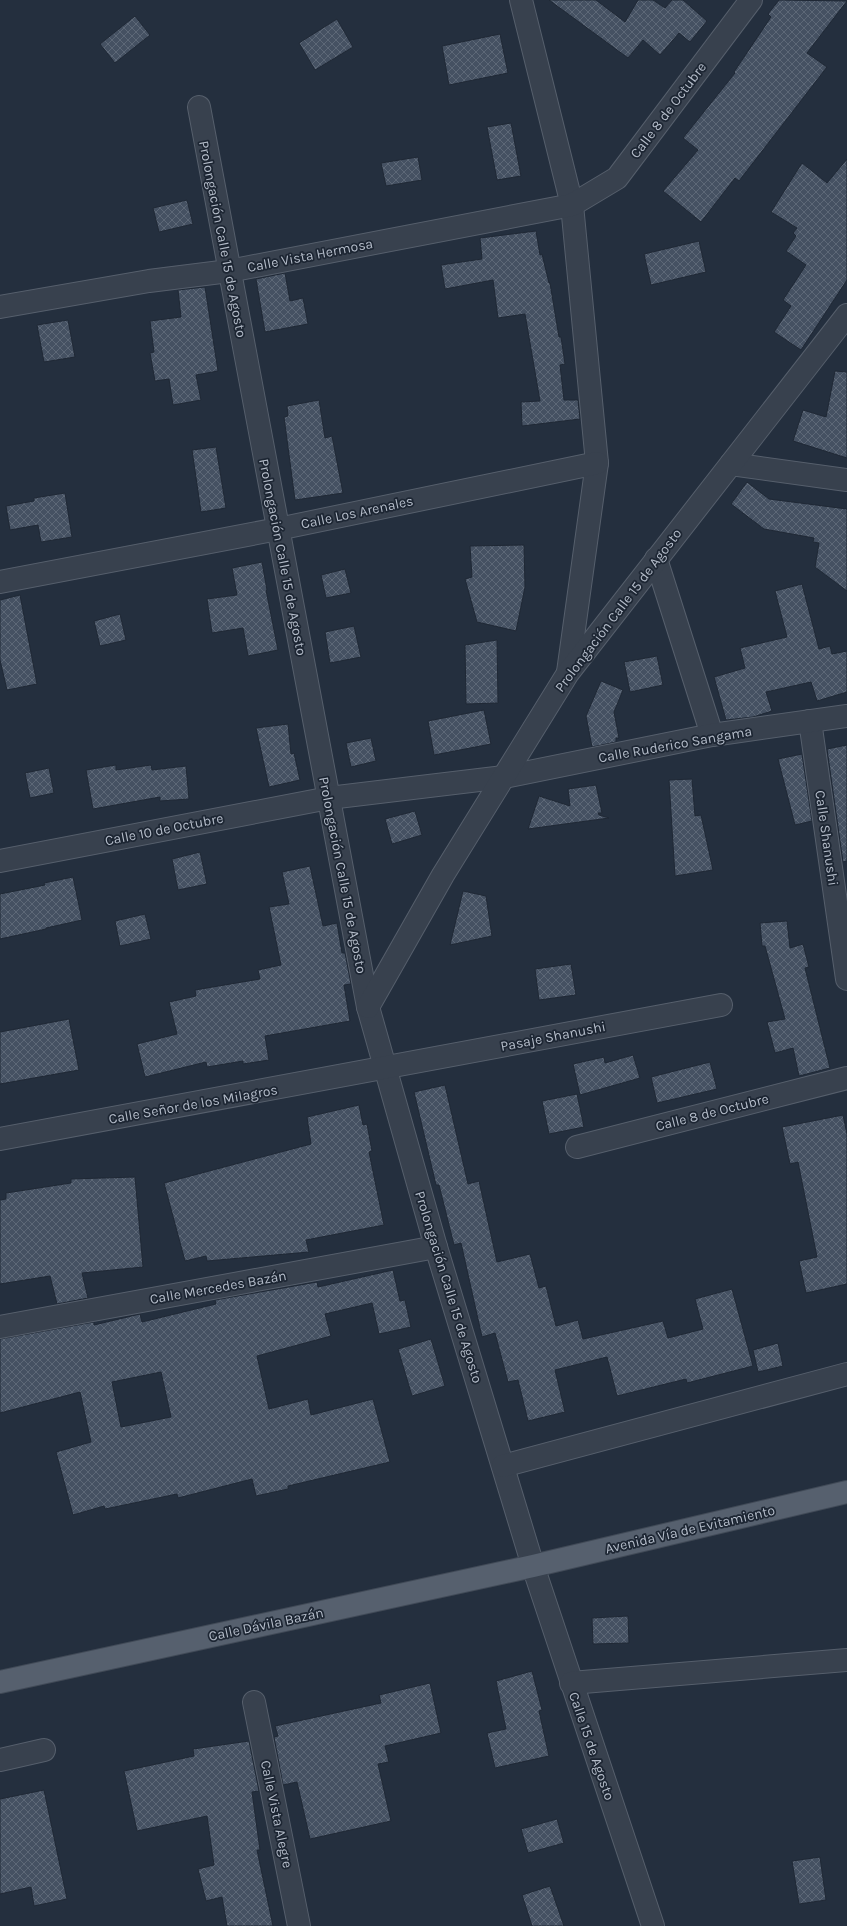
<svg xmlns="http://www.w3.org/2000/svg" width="847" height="1926" font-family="Karla,sans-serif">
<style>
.building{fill:url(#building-cross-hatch);stroke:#1f2835;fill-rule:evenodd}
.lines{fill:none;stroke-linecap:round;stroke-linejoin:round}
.street-casing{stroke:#565f6c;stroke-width:24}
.primary-casing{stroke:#414a57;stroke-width:24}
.street{stroke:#38414e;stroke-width:22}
.primary{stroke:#56606e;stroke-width:22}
.labels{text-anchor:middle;stroke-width:3.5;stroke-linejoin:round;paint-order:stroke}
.street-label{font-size:14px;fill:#b4bcc9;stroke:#1d2633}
</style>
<defs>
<pattern id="building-cross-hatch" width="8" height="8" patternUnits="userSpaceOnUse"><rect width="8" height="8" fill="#455162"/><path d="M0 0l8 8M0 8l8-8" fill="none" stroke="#5d6877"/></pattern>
</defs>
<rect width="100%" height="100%" fill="#242f3e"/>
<g class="building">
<path d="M 549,0 L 596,0 L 625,22 L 638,0 L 653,0 L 665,8 L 672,0 L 683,0 L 707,21 L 690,42 L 679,33 L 660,55 L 643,40 L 628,58 Z"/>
<path d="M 779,0 L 847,1 L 807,53 L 827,67 L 739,181 L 735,178 L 701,222 L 663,191 L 698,150 L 683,138 L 735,73 L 734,72 L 771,17 L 768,14 Z"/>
<path d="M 135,16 L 150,35 L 115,63 L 100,44 Z"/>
<path d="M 337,19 L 353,47 L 315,70 L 299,43 Z"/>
<path d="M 500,34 L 508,73 L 449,85 L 442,46 Z"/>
<path d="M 511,123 L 521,176 L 497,180 L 487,127 Z"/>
<path d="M 418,157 L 422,180 L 386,186 L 381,163 Z"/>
<path d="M 847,159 L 847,280 L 801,350 L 774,332 L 791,306 L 783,300 L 806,265 L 786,251 L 796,236 L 793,233 L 797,228 L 771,212 L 802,163 L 827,183 Z"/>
<path d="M 187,200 L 193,224 L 159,232 L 153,208 Z"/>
<path d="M 536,231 L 540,255 L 542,254 L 549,283 L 550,283 L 559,337 L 561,337 L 565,364 L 560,365 L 564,400 L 578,400 L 580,419 L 522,426 L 521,402 L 540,401 L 525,314 L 498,318 L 493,280 L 445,289 L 441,265 L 482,259 L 480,238 Z"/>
<path d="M 699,241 L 706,272 L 651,285 L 644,254 Z"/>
<path d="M 285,273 L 290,301 L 303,298 L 308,324 L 265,332 L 256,279 Z"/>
<path d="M 205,287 L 218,371 L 196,375 L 201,400 L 173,405 L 169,379 L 155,381 L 150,353 L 154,352 L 150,321 L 181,317 L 178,290 Z"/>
<path d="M 68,320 L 75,357 L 44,362 L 37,325 Z"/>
<path d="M 835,371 L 847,372 L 847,458 L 793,441 L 803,410 L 826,417 Z"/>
<path d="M 319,400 L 325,438 L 332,436 L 343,493 L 295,500 L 284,417 L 288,416 L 287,406 Z"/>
<path d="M 216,447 L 226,508 L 201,512 L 192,450 Z"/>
<path d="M 747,482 L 769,499 L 847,509 L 847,591 L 815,567 L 819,543 L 813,542 L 814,538 L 764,529 L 731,504 Z"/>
<path d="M 65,493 L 72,537 L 41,542 L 38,525 L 10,530 L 6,506 L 34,501 L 34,498 Z"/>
<path d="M 524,545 L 525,587 L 516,631 L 477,622 L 465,579 L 472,577 L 470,546 Z"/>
<path d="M 262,562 L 267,590 L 266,590 L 278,650 L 248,656 L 243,628 L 212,633 L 207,599 L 237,595 L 232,568 Z"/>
<path d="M 345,569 L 351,593 L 326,598 L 321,575 Z"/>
<path d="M 802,584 L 819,649 L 830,646 L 832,654 L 847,651 L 847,692 L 817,701 L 811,682 L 766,692 L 772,711 L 753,717 L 726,720 L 714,677 L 745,668 L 740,648 L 787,637 L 775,591 Z"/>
<path d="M 20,595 L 37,684 L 7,690 L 0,660 L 0,600 Z"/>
<path d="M 120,614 L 126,640 L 100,646 L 94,621 Z"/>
<path d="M 354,626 L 361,657 L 330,663 L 325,632 Z"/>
<path d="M 497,640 L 498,703 L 466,704 L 465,645 Z"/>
<path d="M 657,656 L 663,685 L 630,692 L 624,662 Z"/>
<path d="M 601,681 L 623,690 L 614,712 L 619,738 L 616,738 L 616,742 L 592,747 L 586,716 Z"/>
<path d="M 484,710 L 491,744 L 434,755 L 428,721 Z"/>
<path d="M 288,724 L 291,754 L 294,753 L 300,780 L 269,787 L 256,728 Z"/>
<path d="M 371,738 L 376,761 L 351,767 L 346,743 Z"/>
<path d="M 847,745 L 847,861 L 843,862 L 827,749 Z"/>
<path d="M 802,754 L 812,821 L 795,825 L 778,759 Z"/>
<path d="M 116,765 L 116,770 L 151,765 L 152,770 L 186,766 L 189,799 L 160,801 L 160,797 L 93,809 L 86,770 Z"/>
<path d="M 49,768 L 54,793 L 30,798 L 25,773 Z"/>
<path d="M 692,779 L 695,816 L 701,815 L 713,870 L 675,876 L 669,780 Z"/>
<path d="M 596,785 L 602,813 L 598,813 L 599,815 L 609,818 L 528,829 L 539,796 L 570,806 L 568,789 Z"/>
<path d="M 415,811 L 422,835 L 392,844 L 385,819 Z"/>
<path d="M 200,852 L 207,884 L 178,890 L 172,859 Z"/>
<path d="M 310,866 L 323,926 L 337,923 L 342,953 L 345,953 L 351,984 L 344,985 L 350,1021 L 265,1036 L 269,1060 L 243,1064 L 243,1061 L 207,1067 L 206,1062 L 145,1077 L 137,1044 L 177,1034 L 169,1002 L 196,996 L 195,990 L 260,979 L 258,970 L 281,965 L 269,907 L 289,904 L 282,872 Z"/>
<path d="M 73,877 L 82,920 L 46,928 L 46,929 L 0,939 L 0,894 L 45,885 L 44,883 Z"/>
<path d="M 463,891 L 486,896 L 492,936 L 450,945 Z"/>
<path d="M 145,914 L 151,939 L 120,946 L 115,921 Z"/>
<path d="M 787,921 L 790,948 L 803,944 L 809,967 L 805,968 L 830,1068 L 799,1076 L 793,1048 L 775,1053 L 767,1022 L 785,1019 L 765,946 L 762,946 L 760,923 Z"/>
<path d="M 571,964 L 576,995 L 539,1000 L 535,969 Z"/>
<path d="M 69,1019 L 79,1070 L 0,1084 L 0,1032 Z"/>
<path d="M 633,1055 L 640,1078 L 580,1095 L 573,1064 L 604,1057 L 605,1063 Z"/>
<path d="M 710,1062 L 717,1089 L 657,1103 L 651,1077 Z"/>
<path d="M 445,1085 L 468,1184 L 479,1181 L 497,1262 L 530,1254 L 539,1288 L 546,1286 L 556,1326 L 578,1320 L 583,1339 L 663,1321 L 668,1338 L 703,1329 L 695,1299 L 732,1289 L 753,1366 L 687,1383 L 686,1379 L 617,1396 L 607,1357 L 555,1370 L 565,1412 L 528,1421 L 518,1380 L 508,1382 L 495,1333 L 482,1337 L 461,1243 L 454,1245 L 439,1185 L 436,1185 L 414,1092 Z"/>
<path d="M 577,1094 L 584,1127 L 549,1134 L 542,1101 Z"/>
<path d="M 359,1105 L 363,1125 L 367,1124 L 372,1151 L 369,1152 L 384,1225 L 306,1240 L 309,1252 L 207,1261 L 206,1256 L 185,1261 L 164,1183 L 311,1144 L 307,1117 Z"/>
<path d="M 843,1115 L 847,1134 L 847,1284 L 806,1293 L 799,1261 L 817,1257 L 798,1162 L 790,1164 L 782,1127 Z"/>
<path d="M 135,1177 L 143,1267 L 82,1273 L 88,1298 L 57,1304 L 50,1276 L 0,1284 L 0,1200 L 6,1199 L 6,1193 L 71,1183 L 71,1179 Z"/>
<path d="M 393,1270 L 400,1301 L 405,1300 L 411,1327 L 379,1334 L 372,1303 L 325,1314 L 331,1336 L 257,1356 L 269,1409 L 308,1399 L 311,1415 L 373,1399 L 390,1462 L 288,1486 L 288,1489 L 256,1496 L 252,1479 L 178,1498 L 177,1494 L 105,1509 L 104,1506 L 73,1515 L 56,1452 L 91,1442 L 80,1392 L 0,1413 L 0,1339 L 94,1322 L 94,1325 L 140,1314 L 142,1322 L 216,1304 L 215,1300 L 317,1282 L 318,1287 ZM 161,1372 L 171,1417 L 121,1427 L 112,1382 Z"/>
<path d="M 431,1339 L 445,1386 L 412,1396 L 398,1349 Z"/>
<path d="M 778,1343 L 783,1366 L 758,1372 L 753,1350 Z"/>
<path d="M 628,1616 L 629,1643 L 593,1644 L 592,1618 Z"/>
<path d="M 532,1671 L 542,1710 L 539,1711 L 549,1756 L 495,1768 L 487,1733 L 506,1729 L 496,1681 Z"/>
<path d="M 430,1683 L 441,1733 L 385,1746 L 389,1762 L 378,1764 L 391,1821 L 310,1839 L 297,1782 L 283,1785 L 274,1737 L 278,1736 L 275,1726 L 381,1703 L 379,1695 Z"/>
<path d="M 249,1741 L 259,1791 L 252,1792 L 260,1850 L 257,1850 L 273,1926 L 227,1926 L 222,1897 L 206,1901 L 198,1869 L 214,1865 L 207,1816 L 137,1831 L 124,1771 L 194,1756 L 193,1749 Z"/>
<path d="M 44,1790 L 67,1899 L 34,1906 L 31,1887 L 0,1894 L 0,1799 Z"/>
<path d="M 557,1819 L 564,1843 L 528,1853 L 521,1829 Z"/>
<path d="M 820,1857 L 826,1900 L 799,1904 L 792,1861 Z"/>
<path d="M 550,1886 L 564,1926 L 532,1926 L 522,1895 Z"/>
</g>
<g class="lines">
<g class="street-casing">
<g id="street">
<path d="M 521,0 L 572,205 L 597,463 L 568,672"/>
<path d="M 199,107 L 368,1007 L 436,1247 L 533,1566 L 653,1926"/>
<path d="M 0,307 L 149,281 L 229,271 L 572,205 L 617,178 L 751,0"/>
<path d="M 731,464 L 847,480"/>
<path d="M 656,559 L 712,735"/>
<path d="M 0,582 L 278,529 L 597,463"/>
<path d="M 810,721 L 847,979"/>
<path d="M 0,861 L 329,798 L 504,777 L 712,735 L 847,716"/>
<path d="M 368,1007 L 443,875 L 568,673 L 847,315"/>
<path d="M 0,1139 L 721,1005"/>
<path d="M 577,1147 L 847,1078"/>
<path d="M 0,1327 L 436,1247"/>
<path d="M 503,1466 L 847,1374"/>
<path d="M 571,1683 L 847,1660"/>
<path d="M 254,1702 L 299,1926"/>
<path d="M 0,1760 L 44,1750"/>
</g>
</g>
<g class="primary-casing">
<path id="primary" d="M 0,1682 L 533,1566 L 847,1492"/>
</g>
<use href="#street" class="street"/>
<use href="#primary" class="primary"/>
</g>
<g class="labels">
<g class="street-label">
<text transform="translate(668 110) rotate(-53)" y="5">Calle 8 de Octubre</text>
<text transform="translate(223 239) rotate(79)" y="5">Prolongación Calle 15 de Agosto</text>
<text transform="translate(310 255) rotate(-11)" y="5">Calle Vista Hermosa</text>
<text transform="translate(357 512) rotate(-12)" y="5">Calle Los Arenales</text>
<text transform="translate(283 557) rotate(79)" y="5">Prolongación Calle 15 de Agosto</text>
<text transform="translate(618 610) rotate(-53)" y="5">Prolongación Calle 15 de Agosto</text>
<text transform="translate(675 744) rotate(-10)" y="5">Calle Ruderico Sangama</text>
<text transform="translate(164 829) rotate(-11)" y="5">Calle 10 de Octubre</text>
<text transform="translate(827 838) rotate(82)" y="5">Calle Shanushi</text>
<text transform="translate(343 875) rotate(79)" y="5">Prolongación Calle 15 de Agosto</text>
<text transform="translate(553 1036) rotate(-11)" y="5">Pasaje Shanushi</text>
<text transform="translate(193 1104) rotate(-10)" y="5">Calle Señor de los Milagros</text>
<text transform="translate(712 1112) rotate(-14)" y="5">Calle 8 de Octubre</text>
<text transform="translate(218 1287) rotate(-10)" y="5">Calle Mercedes Bazán</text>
<text transform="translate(449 1287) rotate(73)" y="5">Prolongación Calle 15 de Agosto</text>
<text transform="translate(690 1529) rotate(-13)" y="5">Avenida Vía de Evitamiento</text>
<text transform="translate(266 1624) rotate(-12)" y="5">Calle Dávila Bazán</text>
<text transform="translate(592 1746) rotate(71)" y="5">Calle 15 de Agosto</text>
<text transform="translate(277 1814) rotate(78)" y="5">Calle Vista Alegre</text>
</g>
</g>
</svg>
